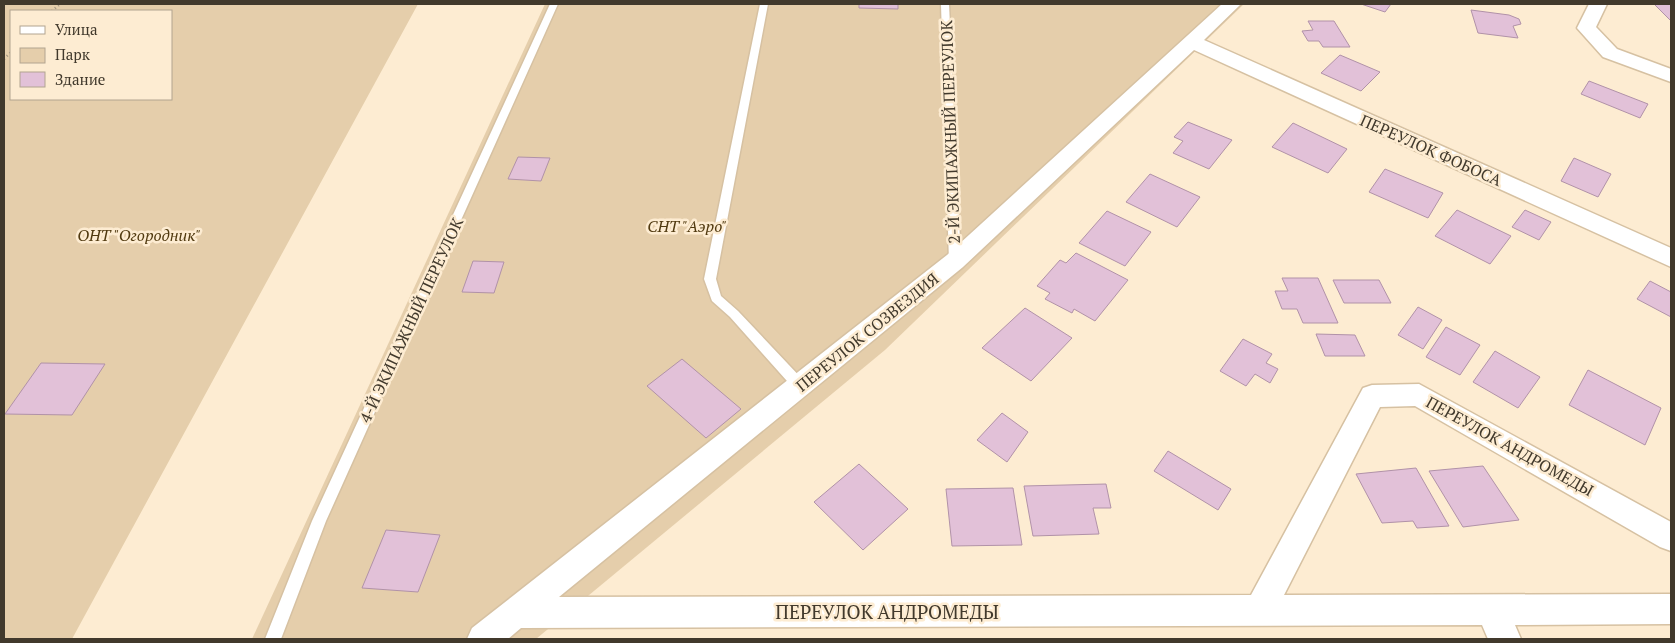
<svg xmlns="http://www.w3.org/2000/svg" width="1675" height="643" font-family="'PT Serif',serif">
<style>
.green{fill:#e5ceab;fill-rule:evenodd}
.building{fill:#e2c1d8;stroke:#b192a8}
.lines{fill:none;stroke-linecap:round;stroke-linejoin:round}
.lane-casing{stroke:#d6c1a2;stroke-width:3}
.street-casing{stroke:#d6c1a2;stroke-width:3}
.path{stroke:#9f927f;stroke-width:2.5;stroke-dasharray:1 3;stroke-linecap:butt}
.lane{fill:#fff;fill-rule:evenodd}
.street{fill:#fff;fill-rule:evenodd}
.labels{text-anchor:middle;stroke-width:5;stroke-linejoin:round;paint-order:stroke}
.street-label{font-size:16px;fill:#41392c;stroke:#fdecd2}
.park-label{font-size:16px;font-style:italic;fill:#513a10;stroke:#fdecd2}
.near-street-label{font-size:19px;fill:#41392c;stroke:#fdecd2}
</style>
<rect width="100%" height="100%" fill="#fdecd2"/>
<g class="green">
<path d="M 4,4 L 418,4 L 72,639 L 4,639 ZM 11,11 L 171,11 L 171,99 L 11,99 Z"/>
<path d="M 545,4 L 1244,4 L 885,350 L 536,639 L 252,639 Z"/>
</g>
<g class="building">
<path d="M 859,4 L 898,4 L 898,9 L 859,8 Z"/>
<path d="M 1361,4 L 1391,4 L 1385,12 Z"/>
<path d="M 1654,4 L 1671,4 L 1671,21 Z"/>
<path d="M 1471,10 L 1509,15 L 1519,19 L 1521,24 L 1513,26 L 1518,38 L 1478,33 Z"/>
<path d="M 1308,21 L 1334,21 L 1350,47 L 1323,47 L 1319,41 L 1308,41 L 1302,31 L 1313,30 Z"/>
<path d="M 1340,55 L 1380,72 L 1361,91 L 1321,73 Z"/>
<path d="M 1589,81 L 1648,104 L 1640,118 L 1581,94 Z"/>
<path d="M 1188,122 L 1232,140 L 1209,169 L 1173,153 L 1183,141 L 1174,137 Z"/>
<path d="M 1293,123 L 1347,149 L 1328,173 L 1272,147 Z"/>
<path d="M 518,157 L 550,158 L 541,181 L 508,179 Z"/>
<path d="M 1574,158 L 1611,174 L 1598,197 L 1561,181 Z"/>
<path d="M 1385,169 L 1443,193 L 1428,218 L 1369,192 Z"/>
<path d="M 1150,174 L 1200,197 L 1177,227 L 1126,202 Z"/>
<path d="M 1457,210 L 1511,236 L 1490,264 L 1435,236 Z"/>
<path d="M 1525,210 L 1551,222 L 1539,240 L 1512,227 Z"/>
<path d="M 1107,211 L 1151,232 L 1125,266 L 1079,243 Z"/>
<path d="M 1076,253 L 1128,280 L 1095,321 L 1074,309 L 1072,313 L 1045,299 L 1050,293 L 1037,286 L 1060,260 L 1066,263 Z"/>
<path d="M 473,261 L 504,262 L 494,293 L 462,292 Z"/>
<path d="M 1282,278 L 1318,278 L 1338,323 L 1303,323 L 1297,309 L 1282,309 L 1275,291 L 1288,291 Z"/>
<path d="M 1333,280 L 1379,280 L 1391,303 L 1344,303 Z"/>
<path d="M 1650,281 L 1671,292 L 1671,317 L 1637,299 Z"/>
<path d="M 1418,307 L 1442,320 L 1423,349 L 1398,335 Z"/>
<path d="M 1025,308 L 1072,338 L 1031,381 L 982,348 Z"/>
<path d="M 1446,327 L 1480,345 L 1460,375 L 1426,357 Z"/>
<path d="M 1316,334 L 1355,335 L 1365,356 L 1325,356 Z"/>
<path d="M 1243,339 L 1272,354 L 1266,363 L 1278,369 L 1270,383 L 1255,374 L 1246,386 L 1220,371 Z"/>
<path d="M 1495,351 L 1540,377 L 1518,408 L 1473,382 Z"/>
<path d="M 682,359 L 741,409 L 706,438 L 647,386 Z"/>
<path d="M 41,363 L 105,364 L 72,415 L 5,414 Z"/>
<path d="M 1588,370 L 1661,408 L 1645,445 L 1569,405 Z"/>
<path d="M 1002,413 L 1028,432 L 1007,462 L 977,440 Z"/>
<path d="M 1168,451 L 1231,489 L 1218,510 L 1154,471 Z"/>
<path d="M 859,464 L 908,509 L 863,550 L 814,502 Z"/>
<path d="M 1483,466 L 1519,520 L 1463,527 L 1429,471 Z"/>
<path d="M 1416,468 L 1449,526 L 1417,528 L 1413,521 L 1382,523 L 1356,474 Z"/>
<path d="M 1106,484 L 1111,508 L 1093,508 L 1099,534 L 1033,536 L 1024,486 Z"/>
<path d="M 1013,488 L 1022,545 L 952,546 L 946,489 Z"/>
<path d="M 386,530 L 440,535 L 418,592 L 362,588 Z"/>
</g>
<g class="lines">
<g class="lane-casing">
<g id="lane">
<path d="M 550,4 L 558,4 L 326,521 L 281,639 L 265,639 L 312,521 Z"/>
<path d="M 760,4 L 768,4 L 716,279 L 721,296 L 738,311 L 805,382 L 807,386 L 805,390 L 800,391 L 795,390 L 730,317 L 712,301 L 704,279 Z"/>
<path d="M 941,4 L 949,4 L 961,261 L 955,265 L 949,261 Z"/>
</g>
</g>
<g class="street-casing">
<g id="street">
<path d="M 1222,4 L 1241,4 L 1204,40 L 1671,248 L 1671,267 L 1194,50 L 963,267 L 559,597 L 1251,595 L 1363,388 L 1372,385 L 1419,384 L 1671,522 L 1671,551 L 1660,547 L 1415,406 L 1380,407 L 1284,595 L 1671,594 L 1671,624 L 1515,625 L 1521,639 L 1488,639 L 1482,625 L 521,628 L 508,639 L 467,639 L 472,628 L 947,255 Z"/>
<path d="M 1589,4 L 1607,4 L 1596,27 L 1617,49 L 1671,69 L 1671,82 L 1603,57 L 1577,28 Z"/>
</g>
</g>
<g class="path">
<path d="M 52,11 L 60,4"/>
<path d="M 4,59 L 11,52"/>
</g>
<use href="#lane" class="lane"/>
<use href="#street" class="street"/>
</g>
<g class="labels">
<g class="street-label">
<text transform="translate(950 132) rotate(-92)" y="6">2-Й ЭКИПАЖНЫЙ ПЕРЕУЛОК</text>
<text transform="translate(1431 150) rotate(24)" y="6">ПЕРЕУЛОК ФОБОСА</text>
<text transform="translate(411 320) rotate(-65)" y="6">4-Й ЭКИПАЖНЫЙ ПЕРЕУЛОК</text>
<text transform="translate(867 332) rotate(-39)" y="6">ПЕРЕУЛОК СОЗВЕЗДИЯ</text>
<text transform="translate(1510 446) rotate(29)" y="6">ПЕРЕУЛОК АНДРОМЕДЫ</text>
</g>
<g class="park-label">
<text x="687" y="232">СНТ "Аэро"</text>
<text x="139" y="241">ОНТ "Огородник"</text>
</g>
<g class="near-street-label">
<text x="887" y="619">ПЕРЕУЛОК АНДРОМЕДЫ</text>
</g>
</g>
<rect width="1675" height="643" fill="none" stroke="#41392c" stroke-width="10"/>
<rect x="10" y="10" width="162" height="90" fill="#fdecd2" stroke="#b2a490"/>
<rect x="20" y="26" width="25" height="8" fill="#ffffff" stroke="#b2a490"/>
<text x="55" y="35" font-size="15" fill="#41392c">Улица</text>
<rect x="20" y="48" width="25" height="15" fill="#e5ceab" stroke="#b2a490"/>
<text x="55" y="60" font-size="15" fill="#41392c">Парк</text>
<rect x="20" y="72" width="25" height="15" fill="#e2c1d8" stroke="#b2a490"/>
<text x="55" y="85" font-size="15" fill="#41392c">Здание</text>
</svg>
